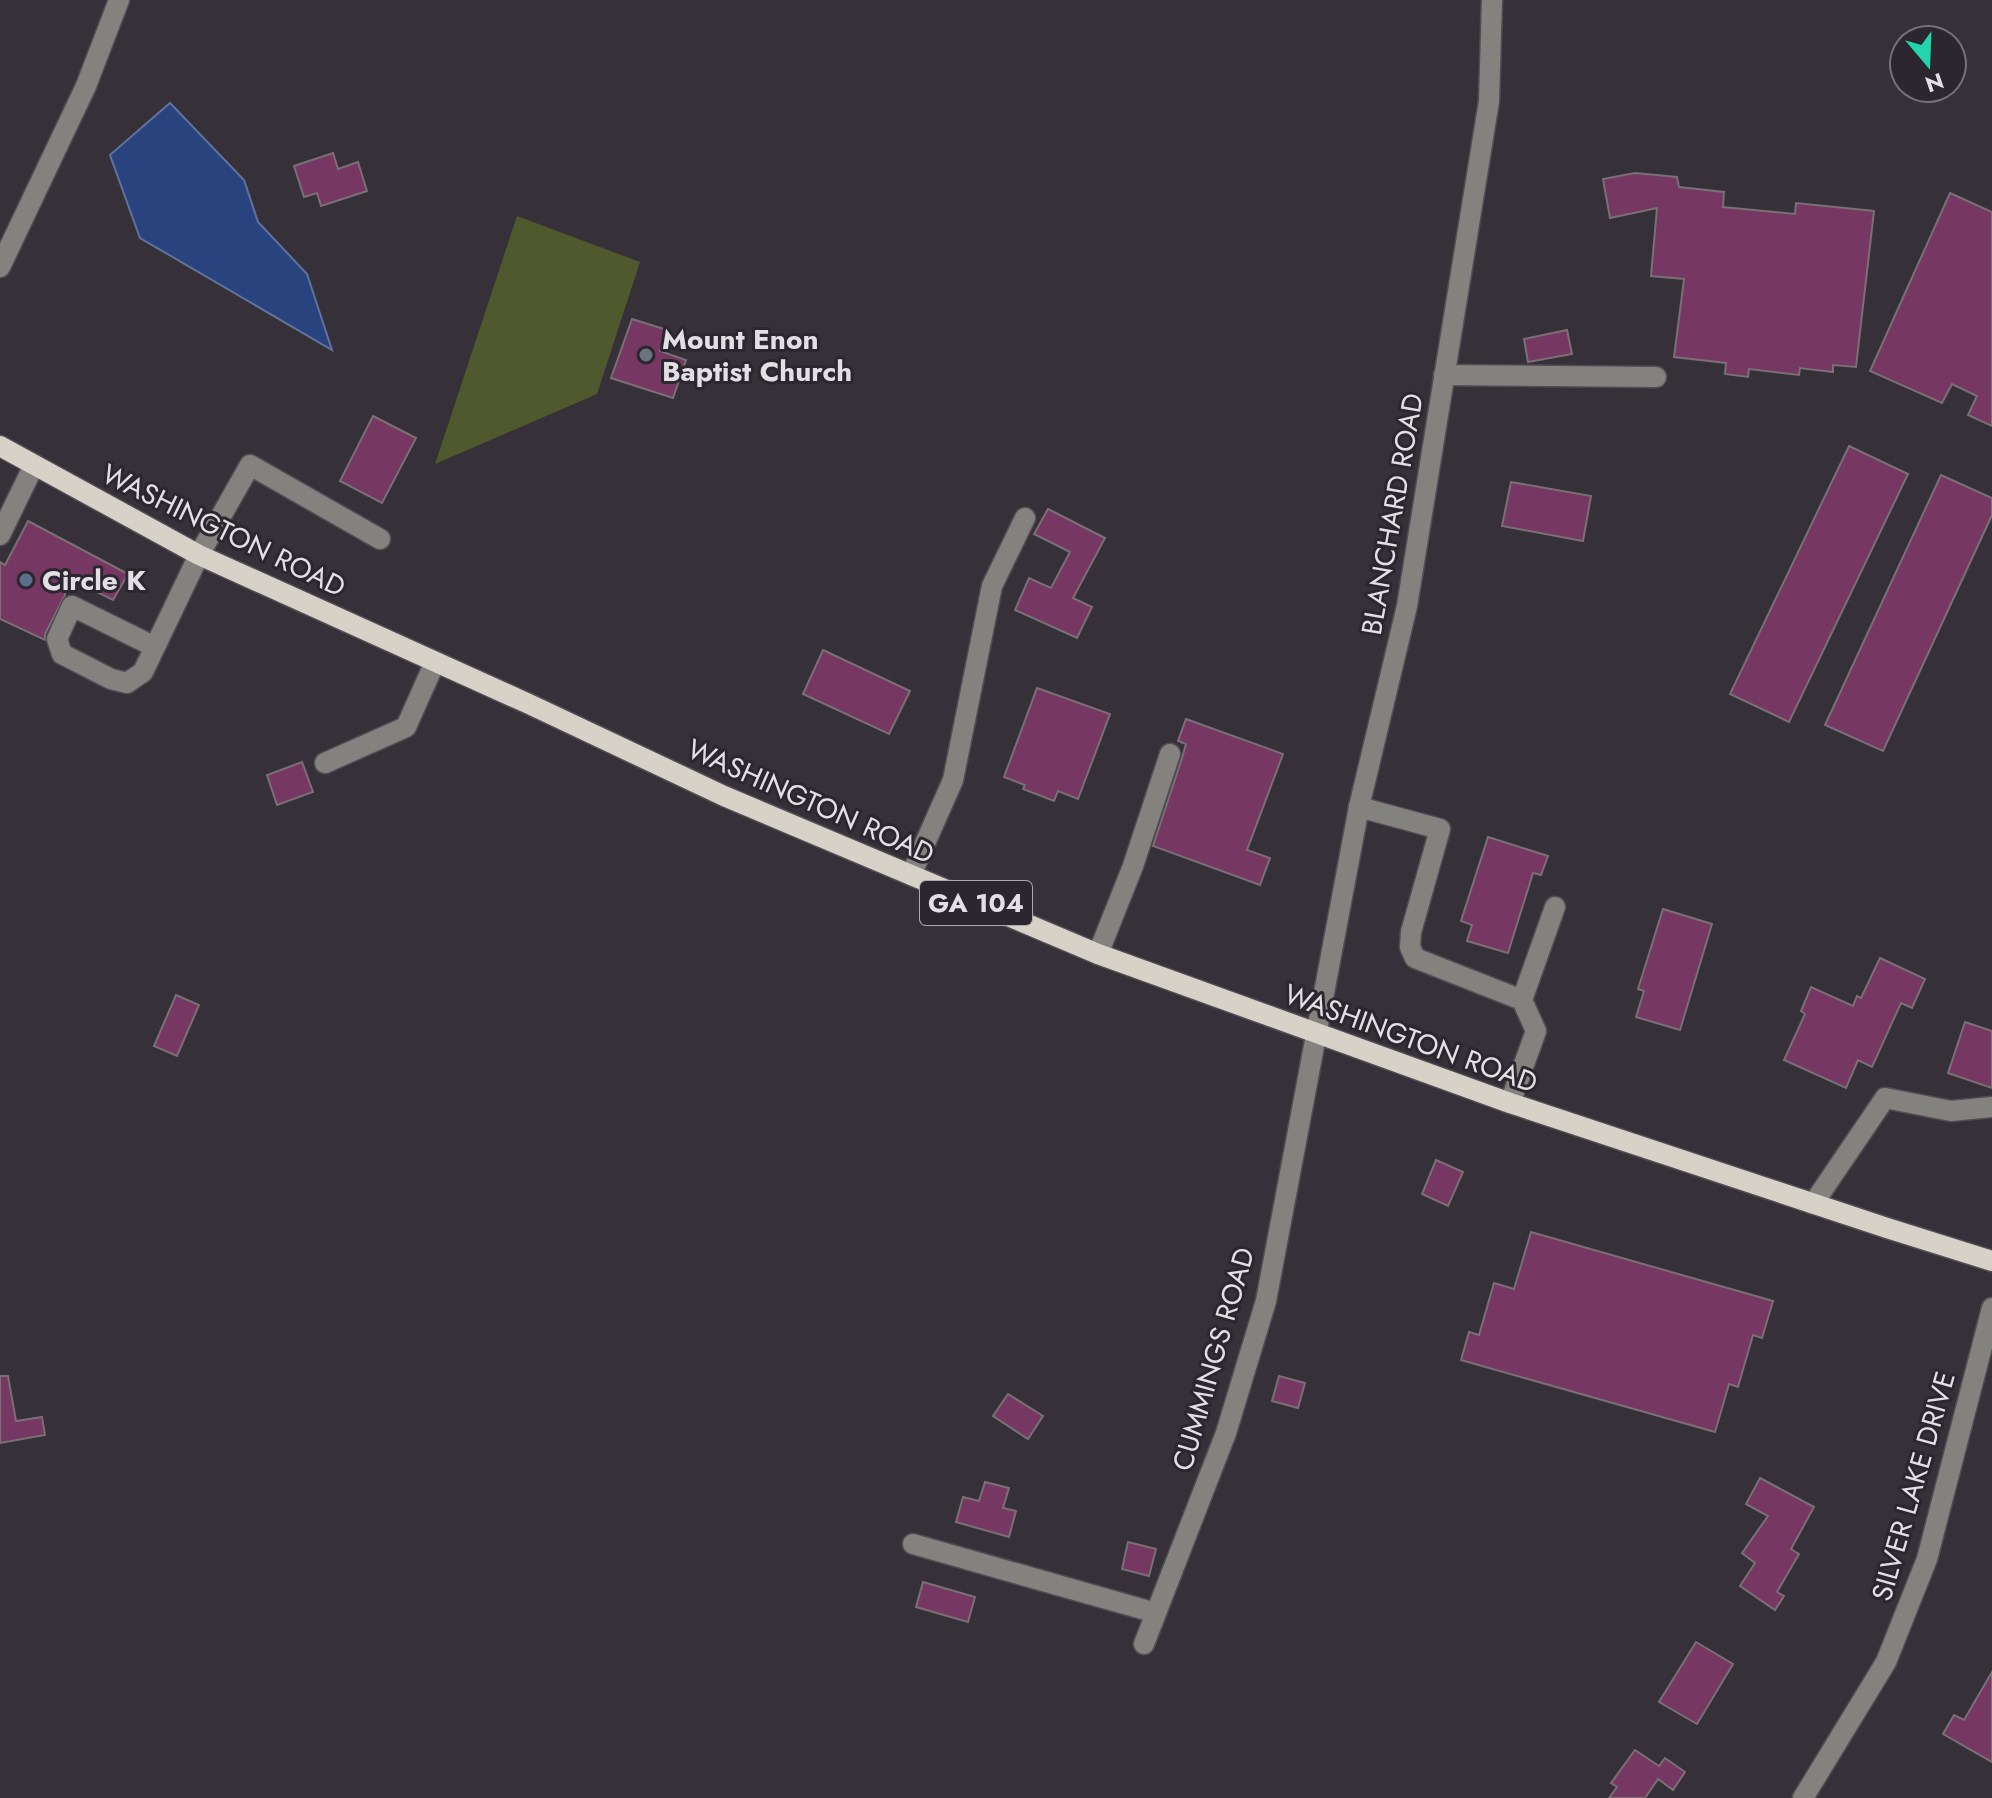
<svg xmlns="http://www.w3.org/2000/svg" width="1992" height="1798" font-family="Jost,sans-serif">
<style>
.green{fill:#50592e}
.water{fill:#28437d;stroke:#60729c;stroke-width:2}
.building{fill:#763762;stroke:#796f75;stroke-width:2}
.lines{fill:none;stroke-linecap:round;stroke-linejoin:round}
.minor-casing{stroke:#524d55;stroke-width:23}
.major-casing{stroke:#524d55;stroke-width:23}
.minor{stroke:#84827e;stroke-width:20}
.major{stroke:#d6d2c8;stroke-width:20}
.worship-dot{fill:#6b7280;stroke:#2c272e;stroke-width:3}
.service-dot{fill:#5c6f8a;stroke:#2c272e;stroke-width:3}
.labels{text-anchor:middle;stroke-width:6;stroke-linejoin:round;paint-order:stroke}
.shield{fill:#2c272e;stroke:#aca8ae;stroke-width:2}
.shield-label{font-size:26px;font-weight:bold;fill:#e3e0e5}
.poi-label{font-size:28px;font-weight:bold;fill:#e3e0e5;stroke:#2c272e;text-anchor:start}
.street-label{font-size:28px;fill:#e3e0e5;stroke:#2c272e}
</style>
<rect width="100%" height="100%" fill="#363139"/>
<path class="green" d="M 517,216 L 640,262 L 597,394 L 435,464 Z"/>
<path class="water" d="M 170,103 L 244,180 L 258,222 L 307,274 L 332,350 L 140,238 L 110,155 Z"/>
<g class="building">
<path d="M 333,153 L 338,169 L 358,162 L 367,191 L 321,206 L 317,193 L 304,197 L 294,166 Z"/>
<path d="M 1635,173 L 1677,177 L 1679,187 L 1724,192 L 1723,207 L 1795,214 L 1796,203 L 1874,211 L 1856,367 L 1833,365 L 1833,372 L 1800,368 L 1799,375 L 1749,369 L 1748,377 L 1725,374 L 1726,363 L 1674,357 L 1684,279 L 1651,276 L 1657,208 L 1610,218 L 1603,179 Z"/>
<path d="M 1950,193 L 1992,212 L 1992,426 L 1968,415 L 1977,396 L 1952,384 L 1942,403 L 1870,371 Z"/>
<path d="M 632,319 L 667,330 L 660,351 L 686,360 L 673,398 L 611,378 Z"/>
<path d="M 1567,330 L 1572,354 L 1528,362 L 1524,339 Z"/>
<path d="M 373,416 L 416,438 L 382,503 L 340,481 Z"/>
<path d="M 1849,446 L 1908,474 L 1789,722 L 1730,694 Z"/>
<path d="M 1941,475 L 1992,498 L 1992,515 L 1883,751 L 1825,725 Z"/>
<path d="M 1511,482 L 1591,496 L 1583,541 L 1502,526 Z"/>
<path d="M 1048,509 L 1105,538 L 1073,598 L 1092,607 L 1077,638 L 1015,610 L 1029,578 L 1051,588 L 1070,552 L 1034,534 Z"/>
<path d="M 28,521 L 128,574 L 113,600 L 67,577 L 65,595 L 45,634 L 45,640 L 0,619 L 0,562 L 5,565 Z"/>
<path d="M 823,650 L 910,691 L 889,734 L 803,694 Z"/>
<path d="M 1037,688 L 1110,714 L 1078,799 L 1058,791 L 1054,801 L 1023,789 L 1025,785 L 1004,777 Z"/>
<path d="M 1186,719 L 1283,754 L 1247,850 L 1270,858 L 1260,885 L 1153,846 L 1182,758 L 1186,744 L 1178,741 Z"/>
<path d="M 302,762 L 313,792 L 277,805 L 267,775 Z"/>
<path d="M 1488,837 L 1548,856 L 1541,875 L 1533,873 L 1508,953 L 1467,941 L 1472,925 L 1461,921 Z"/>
<path d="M 1663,909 L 1712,924 L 1680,1030 L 1636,1017 L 1644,991 L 1638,989 Z"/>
<path d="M 1880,958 L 1925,979 L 1912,1008 L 1901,1003 L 1872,1067 L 1858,1060 L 1846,1088 L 1784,1060 L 1805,1014 L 1801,1011 L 1811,987 L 1853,1006 L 1857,996 L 1861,998 Z"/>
<path d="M 176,995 L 199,1005 L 177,1056 L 154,1046 Z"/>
<path d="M 1965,1022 L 1992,1031 L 1992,1088 L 1948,1073 Z"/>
<path d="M 1436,1160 L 1463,1172 L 1448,1206 L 1422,1194 Z"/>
<path d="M 1531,1232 L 1773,1301 L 1762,1338 L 1753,1335 L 1738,1387 L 1729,1384 L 1715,1432 L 1461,1360 L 1469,1332 L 1479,1335 L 1494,1283 L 1514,1289 Z"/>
<path d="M 0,1376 L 8,1376 L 16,1421 L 42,1417 L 45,1435 L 0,1443 Z"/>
<path d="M 1279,1376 L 1305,1383 L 1298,1408 L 1272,1401 Z"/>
<path d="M 1008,1394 L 1043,1416 L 1028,1439 L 993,1416 Z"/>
<path d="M 1760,1478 L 1814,1507 L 1791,1549 L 1799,1554 L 1777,1592 L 1784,1596 L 1775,1610 L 1740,1586 L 1755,1563 L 1742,1553 L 1768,1516 L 1746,1504 Z"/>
<path d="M 985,1482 L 1009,1488 L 1003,1508 L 1016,1511 L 1009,1537 L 956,1522 L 963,1497 L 979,1501 Z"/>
<path d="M 1128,1542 L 1156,1549 L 1149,1576 L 1122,1569 Z"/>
<path d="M 923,1582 L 975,1597 L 968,1622 L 916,1607 Z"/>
<path d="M 1696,1642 L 1733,1664 L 1697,1724 L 1659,1702 Z"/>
<path d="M 1992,1672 L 1992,1762 L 1943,1734 L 1954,1715 L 1964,1720 Z"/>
<path d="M 1635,1750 L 1659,1766 L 1665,1758 L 1685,1772 L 1673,1790 L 1658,1779 L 1645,1798 L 1609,1798 L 1617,1787 L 1611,1783 Z"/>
</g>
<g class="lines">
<g class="minor-casing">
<g id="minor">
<path d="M 0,267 L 86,86 L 119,0"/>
<path d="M 1444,375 L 1656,377"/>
<path d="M 0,535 L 34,465"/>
<path d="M 155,647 L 72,606 L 57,639 L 62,654 L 111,679 L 127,683 L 143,672 L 199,555 L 250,465 L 380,539"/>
<path d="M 325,763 L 406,727 L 435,662"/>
<path d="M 1359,807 L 1440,829 L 1411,932 L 1410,947 L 1415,958 L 1522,1000 L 1536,1031 L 1510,1103"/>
<path d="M 911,875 L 953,780 L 992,586 L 1025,518"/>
<path d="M 1098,954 L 1133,866 L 1170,754"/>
<path d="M 1522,1000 L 1555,907"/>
<path d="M 1813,1204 L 1885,1098 L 1951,1111 L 1992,1107"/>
<path d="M 913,1544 L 1156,1613"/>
<path d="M 1144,1644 L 1226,1433 L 1266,1301 L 1359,807 L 1407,606 L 1489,101 L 1492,0"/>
<path d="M 1803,1798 L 1886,1662 L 1927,1559 L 1992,1308"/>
</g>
</g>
<g class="major-casing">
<path id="major" d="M 0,446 L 199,555 L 529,704 L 724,796 L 1098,954 L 1510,1103 L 1887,1228 L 1992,1261"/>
</g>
<use href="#minor" class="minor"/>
<use href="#major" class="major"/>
</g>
<circle class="worship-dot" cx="646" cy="355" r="8"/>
<circle class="service-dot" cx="26" cy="580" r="8"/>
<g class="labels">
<rect class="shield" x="920" y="881" width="112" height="44" rx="6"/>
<g class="shield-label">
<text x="976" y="912">GA 104</text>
</g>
<g class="poi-label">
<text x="662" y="349">Mount Enon<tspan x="662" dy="32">Baptist Church</tspan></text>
<text x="42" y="590">Circle K</text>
</g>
<g class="street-label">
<text transform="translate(1392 514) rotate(-80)" y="10">BLANCHARD ROAD</text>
<text transform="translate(224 530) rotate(26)" y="10">WASHINGTON ROAD</text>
<text transform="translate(811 801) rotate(24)" y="10">WASHINGTON ROAD</text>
<text transform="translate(1411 1038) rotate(20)" y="10">WASHINGTON ROAD</text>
<text transform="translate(1213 1359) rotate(-74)" y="10">CUMMINGS ROAD</text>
<text transform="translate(1913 1486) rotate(-74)" y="10">SILVER LAKE DRIVE</text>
</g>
</g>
<g transform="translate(1928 64) rotate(161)"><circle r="38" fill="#2c272e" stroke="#757177" stroke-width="2"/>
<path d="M0-6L14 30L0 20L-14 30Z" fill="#23d5af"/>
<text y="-12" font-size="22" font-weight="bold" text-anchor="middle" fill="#e3e0e5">N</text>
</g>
</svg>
